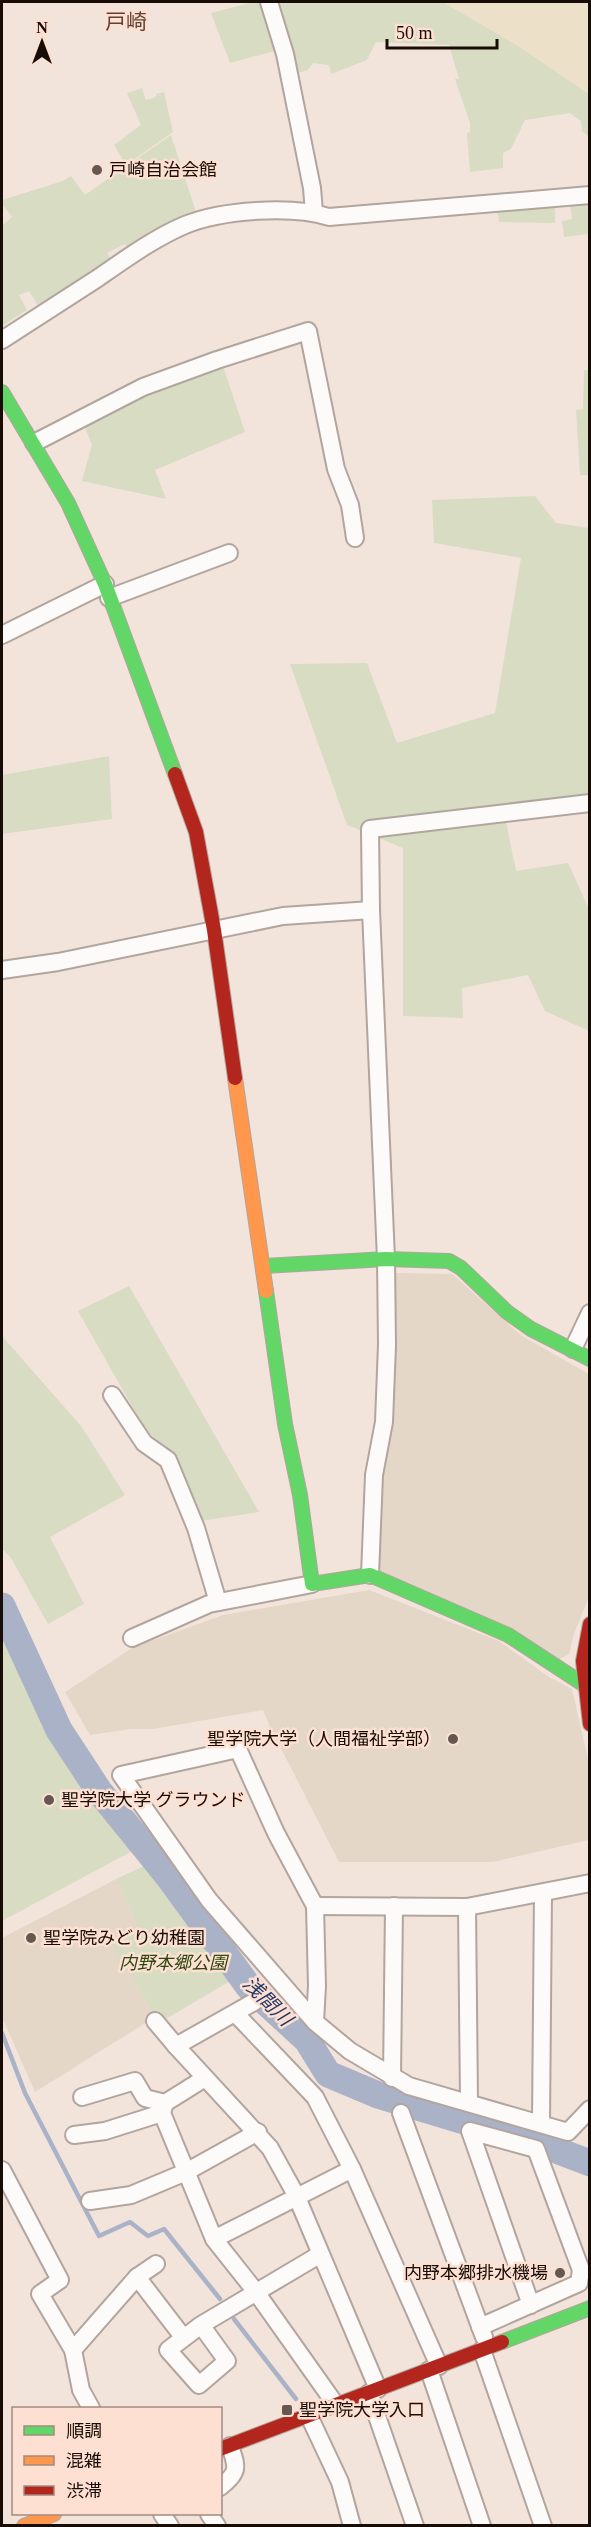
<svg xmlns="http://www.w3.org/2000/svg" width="591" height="2527" font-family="'Times New Roman','Noto Sans JP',serif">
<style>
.education{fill:#e4d7c8}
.green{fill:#d7dcc3}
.sand{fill:#ece0c8}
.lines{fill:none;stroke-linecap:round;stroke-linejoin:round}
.stream{stroke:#aab2c8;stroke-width:4.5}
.river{stroke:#aab2c8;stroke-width:27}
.street-casing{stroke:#b2a59e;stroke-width:20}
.fast-casing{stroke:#b2a59e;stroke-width:16}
.slow-casing{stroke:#b2a59e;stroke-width:16}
.jam-casing{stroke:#b2a59e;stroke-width:16}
.street{stroke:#fdfbfa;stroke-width:16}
.fast{stroke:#63d668;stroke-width:14}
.slow{stroke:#ff974d;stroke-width:14}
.jam{stroke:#b3261e;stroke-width:14}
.poi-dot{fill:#655851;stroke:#fde0d1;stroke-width:2}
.labels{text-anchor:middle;stroke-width:5;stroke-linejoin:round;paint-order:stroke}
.poi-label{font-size:18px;fill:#180c06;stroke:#fde0d1;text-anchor:start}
.park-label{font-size:18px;font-style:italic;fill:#2d4811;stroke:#fde0d1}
.water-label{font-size:20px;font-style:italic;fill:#243968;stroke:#fde0d1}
.quarter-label{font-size:21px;fill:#604233;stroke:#fde0d1}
</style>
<rect width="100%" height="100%" fill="#f3e4db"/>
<g class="education">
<path d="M 395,1273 L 452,1274 L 522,1336 L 589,1374 L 589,1597 L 574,1634 L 569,1654 L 556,1661 L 375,1570 L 380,1476 L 390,1427 Z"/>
<path d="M 369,1590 L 499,1641 L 549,1677 L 572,1689 L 589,1763 L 589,1840 L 493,1862 L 339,1862 L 270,1727 L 263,1710 L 153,1729 L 130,1729 L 90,1735 L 65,1692 L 132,1648 L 223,1615 Z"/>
<path d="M 116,1879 L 140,1932 L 112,1943 L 155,2017 L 35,2092 L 2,2017 L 2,1938 Z"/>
</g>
<g class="green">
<path d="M 253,2 L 265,2 L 282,49 L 230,63 L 211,13 Z"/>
<path d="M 272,2 L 443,2 L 517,45 L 589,94 L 589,137 L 582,131 L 581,121 L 570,113 L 525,120 L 511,149 L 503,153 L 503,168 L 470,172 L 467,133 L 470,132 L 470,123 L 455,79 L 459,79 L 449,45 L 376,42 L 367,60 L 331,74 L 329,65 L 313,63 L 308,70 L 291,75 Z"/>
<path d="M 142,88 L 146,100 L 156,97 L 156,94 L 164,92 L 173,132 L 126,165 L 114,145 L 141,125 L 127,93 Z"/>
<path d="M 171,135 L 196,212 L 167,224 L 128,249 L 125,244 L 107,253 L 113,262 L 41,310 L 29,291 L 19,295 L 27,310 L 2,326 L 2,226 L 12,217 L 2,204 L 2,200 L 63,181 L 71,176 L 85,195 Z"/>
<path d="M 589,200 L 589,234 L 564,237 L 562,221 L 572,219 L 570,202 Z"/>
<path d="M 548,202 L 555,206 L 555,223 L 499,222 L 497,207 Z"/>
<path d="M 223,366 L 245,432 L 155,470 L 166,499 L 82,481 L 92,445 L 84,425 L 146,391 Z"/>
<path d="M 584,370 L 589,370 L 590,475 L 580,475 L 576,410 L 583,409 Z"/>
<path d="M 535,496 L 556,523 L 589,528 L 589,802 L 505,817 L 516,871 L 568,863 L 589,909 L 589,1031 L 545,1011 L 528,975 L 462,988 L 463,1018 L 403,1016 L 403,848 L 347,825 L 290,664 L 367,663 L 397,743 L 495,713 L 521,558 L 434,543 L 432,500 Z"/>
<path d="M 109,756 L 112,819 L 2,834 L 2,775 Z"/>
<path d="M 129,1286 L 259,1512 L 201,1521 L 175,1454 L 146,1431 L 78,1311 Z"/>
<path d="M 2,1336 L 81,1426 L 125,1495 L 50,1537 L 84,1604 L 48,1624 L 11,1558 L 2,1548 Z"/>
<path d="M 2,1632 L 58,1749 L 134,1850 L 2,1921 Z"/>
<path d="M 150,1863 L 176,1893 L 237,1977 L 159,2023 L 111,1943 L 140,1932 L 116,1879 Z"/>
</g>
<path class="sand" d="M 443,2 L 589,2 L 589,94 L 517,45 Z"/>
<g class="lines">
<g class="stream">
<path d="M 2,2033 L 25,2093 L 99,2236 L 130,2222 L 148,2236 L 164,2229 L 220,2299"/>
<path d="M 234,2319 L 296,2399"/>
</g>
<path class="river" d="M 2,1606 L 59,1730 L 99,1791 L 168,1876 L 249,1987 L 307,2040 L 328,2074 L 378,2095 L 540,2144 L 590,2163"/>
<g class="street-casing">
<g id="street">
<path d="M 269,2 L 285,54 L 312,188 L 314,212"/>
<path d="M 2,340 C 34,319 66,299 98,278 C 124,260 156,237 185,225 C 221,210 292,205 329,217 L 590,195"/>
<path d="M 34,443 L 143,387 L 217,360 L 308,331 L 336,469 L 350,505 L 355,538"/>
<path d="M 109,598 L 229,553"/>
<path d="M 2,635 L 105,584"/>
<path d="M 371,910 L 370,829 L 590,803"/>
<path d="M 2,970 L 58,962 L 283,916 L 371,910 L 386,1259 L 387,1345 L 384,1422 L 374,1475 L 370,1575"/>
<path d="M 573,1349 L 590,1313"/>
<path d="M 112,1395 L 144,1443 L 168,1460 L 196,1528 L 218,1602"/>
<path d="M 132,1638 L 209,1604 L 312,1584"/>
<path d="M 315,1906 L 467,1907 L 590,1883"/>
<path d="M 467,1907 L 469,2102"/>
<path d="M 254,2002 L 176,2046 L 270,2148 L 296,2195 L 378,2389"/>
<path d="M 235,2013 L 315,2097 L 352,2169 L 439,2366"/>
<path d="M 155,2021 L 176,2046"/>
<path d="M 315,2022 L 317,1986 L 315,1906 L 276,1833 L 238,1749 L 121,1775 L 209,1900 L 315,2022 L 350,2051 L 409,2086 L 568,2132 L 590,2109"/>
<path d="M 205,2078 L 165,2103 L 162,2113 L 214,2239 L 256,2292 L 336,2405"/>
<path d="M 392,2078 L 394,1906"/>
<path d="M 82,2097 L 135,2081 L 145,2098 L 165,2103"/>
<path d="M 401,2113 L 484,2337"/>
<path d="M 541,2123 L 543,1893"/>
<path d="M 74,2135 L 105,2131 L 162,2113"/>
<path d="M 2,2170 L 60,2280 L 40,2294 L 73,2350 L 81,2390 L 91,2408"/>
<path d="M 90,2201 L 131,2195 L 186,2172 L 258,2132"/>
<path d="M 214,2239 L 352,2169"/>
<path d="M 137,2277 L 180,2333"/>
<path d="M 201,2325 L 227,2361 L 199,2385 L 168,2350 L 201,2325 L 319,2255"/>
<path d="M 480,2327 L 579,2283 L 581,2270 L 536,2149 L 470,2131 L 531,2305"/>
<path d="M 73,2350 L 137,2277 L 156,2264"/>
<path d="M 482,2350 L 543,2526"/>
<path d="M 429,2370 L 482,2526"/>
<path d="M 369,2393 L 415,2526"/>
<path d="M 309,2416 L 340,2482 L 352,2526"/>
<path d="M 220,2487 C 240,2472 237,2467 230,2446"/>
<path d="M 162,2514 L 170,2526"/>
<path d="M 209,2514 L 217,2526"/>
</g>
</g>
<g class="fast-casing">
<g id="fast">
<path d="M 2,392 L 68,503 L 105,584 L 175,774"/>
<path d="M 264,1266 L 386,1259 L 449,1261 L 461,1268 L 507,1312 L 531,1329 L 590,1359"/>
<path d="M 266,1291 L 285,1424 L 300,1495 L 312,1584 L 370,1575 L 508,1635 L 583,1684"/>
<path d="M 502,2342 L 590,2308"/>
</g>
</g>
<g class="slow-casing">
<g id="slow">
<path d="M 235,1078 L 266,1291"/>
<path d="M 24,2526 L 54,2514"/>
</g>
</g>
<g class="jam-casing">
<g id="jam">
<path d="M 175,774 L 196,832 L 214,930 L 235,1078"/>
<path d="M 590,1624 L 583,1661 L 590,1724"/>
<path d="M 220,2449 L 502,2342"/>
</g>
</g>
<use href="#street" class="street"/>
<use href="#fast" class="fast"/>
<use href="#slow" class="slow"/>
<use href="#jam" class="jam"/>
</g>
<g class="poi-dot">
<circle cx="97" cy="170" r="6"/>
<circle cx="453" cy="1739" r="6"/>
<circle cx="49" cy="1800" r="6"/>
<circle cx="31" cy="1938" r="6"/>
<circle cx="560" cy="2273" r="6"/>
<rect x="281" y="2404" width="12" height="12" rx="3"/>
</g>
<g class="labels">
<g class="poi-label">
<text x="109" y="176">戸崎自治会館</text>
<text x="441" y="1745" text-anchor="end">聖学院大学（人間福祉学部）</text>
<text x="61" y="1806">聖学院大学 グラウンド</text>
<text x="43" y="1944">聖学院みどり幼稚園</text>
<text x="548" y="2279" text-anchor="end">内野本郷排水機場</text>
<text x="299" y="2416">聖学院大学入口</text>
</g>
<g class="park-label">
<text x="173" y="1969">内野本郷公園</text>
</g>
<g class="water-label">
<text transform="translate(268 2001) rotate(45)" y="7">浅間川</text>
</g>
<g class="quarter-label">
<text x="126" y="29">戸崎</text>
</g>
</g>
<rect width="591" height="2527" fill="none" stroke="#180c06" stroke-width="6"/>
<rect x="12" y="2407" width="210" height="108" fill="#fde0d1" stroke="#a18b80" stroke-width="1.5"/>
<rect x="24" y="2426" width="30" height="9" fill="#63d668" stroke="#a18b80" stroke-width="1.5"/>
<text x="66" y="2437" font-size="18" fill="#180c06">順調</text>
<rect x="24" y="2456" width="30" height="9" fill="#ff974d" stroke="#a18b80" stroke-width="1.5"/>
<text x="66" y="2467" font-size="18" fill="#180c06">混雑</text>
<rect x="24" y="2486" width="30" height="9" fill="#b3261e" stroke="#a18b80" stroke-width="1.5"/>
<text x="66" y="2497" font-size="18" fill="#180c06">渋滞</text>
<g transform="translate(42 42)" stroke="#fde0d1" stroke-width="4.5" paint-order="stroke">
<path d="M0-4.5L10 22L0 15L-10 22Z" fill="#180c06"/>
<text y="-9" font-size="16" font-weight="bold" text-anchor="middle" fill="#180c06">N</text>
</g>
<path d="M387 39v9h110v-9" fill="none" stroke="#180c06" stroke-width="3"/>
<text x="396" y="39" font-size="18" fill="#180c06" stroke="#fde0d1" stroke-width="4.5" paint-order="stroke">50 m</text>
</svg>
